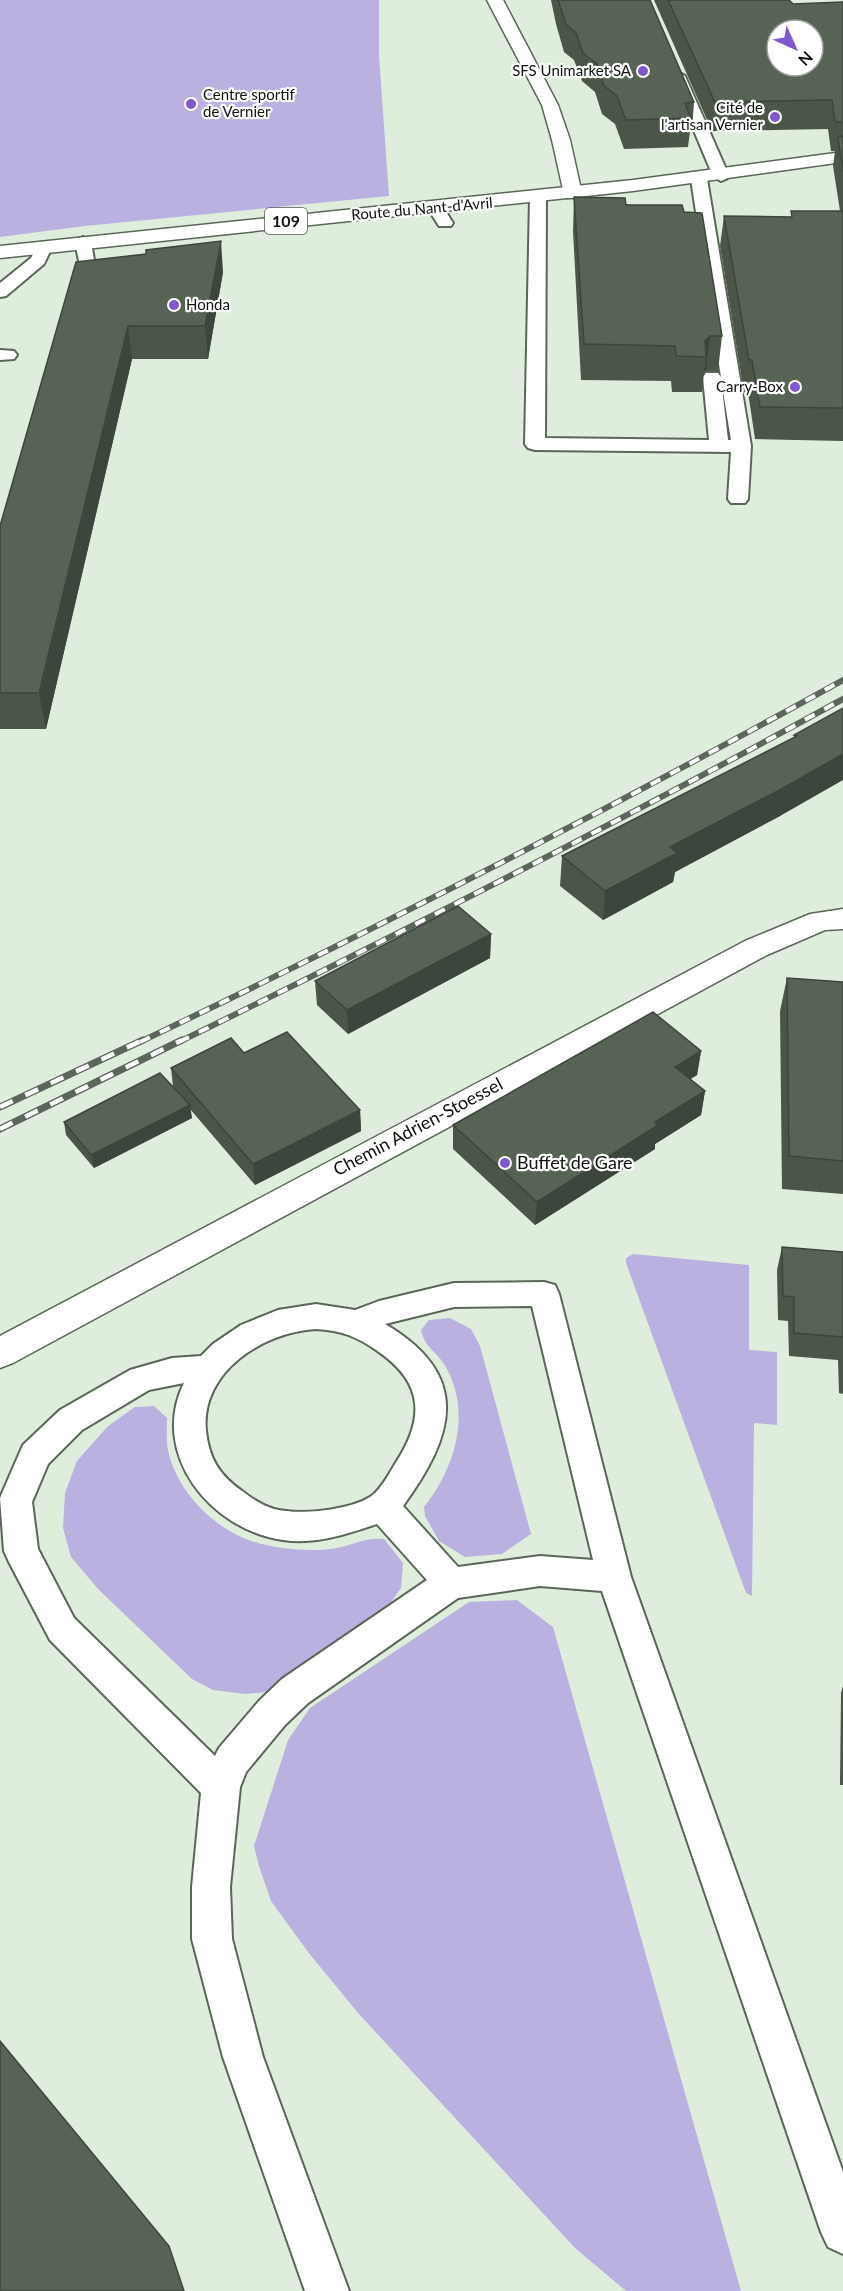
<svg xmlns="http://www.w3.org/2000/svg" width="843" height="2291" font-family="Lato,sans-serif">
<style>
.green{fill:#bbb1e0}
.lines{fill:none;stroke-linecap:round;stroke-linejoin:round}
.service-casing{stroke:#5a6758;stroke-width:4}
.minor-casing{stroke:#5a6758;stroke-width:3}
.primary-casing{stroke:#5a6758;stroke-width:3}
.service{fill:#fff;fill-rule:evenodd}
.minor{fill:#fff;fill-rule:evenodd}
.primary{fill:#fff;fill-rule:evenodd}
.rail-far1-casing{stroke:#5d665c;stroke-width:6}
.rail-casing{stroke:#5d665c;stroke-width:7}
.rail-far1{stroke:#fff;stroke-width:4;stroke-dasharray:11;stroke-linecap:butt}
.rail{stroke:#fff;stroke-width:4.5;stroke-dasharray:14;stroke-linecap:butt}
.wall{fill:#4b5649}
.shaded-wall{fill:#3d463c}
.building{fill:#576455;stroke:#3d463c;stroke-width:1.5;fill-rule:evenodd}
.poi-dot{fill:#7e57d1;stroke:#fff;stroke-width:2}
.labels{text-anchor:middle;stroke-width:4.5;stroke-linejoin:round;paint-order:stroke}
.far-poi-label{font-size:15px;fill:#0e130d;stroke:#fff;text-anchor:end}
.far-street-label{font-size:15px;fill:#0e130d;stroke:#fff}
.shield{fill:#fff;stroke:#565a56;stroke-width:1.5}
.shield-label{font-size:16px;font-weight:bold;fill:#0e130d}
.street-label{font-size:18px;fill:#0e130d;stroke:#fff}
.poi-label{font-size:18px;fill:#0e130d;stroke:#fff;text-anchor:start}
</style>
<rect width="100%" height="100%" fill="#dfeedc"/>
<g class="green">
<path d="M 0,0 L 379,0 L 379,56 L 389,196 L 85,226 L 0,237 Z"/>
<path d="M 633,1254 L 749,1265 L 749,1350 L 777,1352 L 777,1425 L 754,1423 L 752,1596 L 746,1593 L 626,1263 L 626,1258 Z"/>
<path d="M 450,1318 L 471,1329 L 480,1346 L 531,1534 L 502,1554 L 465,1557 L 439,1541 L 425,1516 L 424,1507 C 455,1468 473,1411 444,1364 C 435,1350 425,1348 421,1330 L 429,1320 Z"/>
<path d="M 154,1406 L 167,1418 C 167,1429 166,1440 168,1450 C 175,1486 207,1521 239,1536 C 264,1548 303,1552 330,1549 C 350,1547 363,1537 384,1539 L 403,1563 L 401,1588 L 384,1612 L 268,1692 L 245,1694 L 213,1690 L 192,1679 L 98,1589 L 71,1557 L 63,1528 L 65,1493 L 77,1461 L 108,1426 L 135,1407 Z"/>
<path d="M 517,1600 L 553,1627 L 741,2291 L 626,2291 L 575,2248 L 358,2013 L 308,1952 L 271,1901 L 259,1866 L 254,1846 L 288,1740 L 310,1708 L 469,1602 Z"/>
</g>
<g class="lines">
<g class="service-casing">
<g id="service">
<path d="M 678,72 L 685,76 L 729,176 L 726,179 L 721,181 L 713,176 L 671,76 Z"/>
<path d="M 699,174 L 707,179 L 751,446 L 748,499 L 745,503 L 731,503 L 728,499 L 731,452 L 535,450 L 528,448 L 525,444 L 530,198 L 538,193 L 546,198 L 545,438 L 709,440 L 703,377 L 706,373 L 718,373 L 721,377 L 691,179 ZM 721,379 L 731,440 L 728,440 Z"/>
<path d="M 435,202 L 441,204 L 453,223 L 451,226 L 439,226 L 427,207 Z"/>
<path d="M 83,237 L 91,242 L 95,266 L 123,267 L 125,271 L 123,275 L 82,275 L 75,242 Z"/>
<path d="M 44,242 L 52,247 L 44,264 L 6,296 L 0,297 L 0,283 L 31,258 L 38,244 Z"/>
<path d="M 0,350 L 14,351 L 17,355 L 14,359 L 0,360 Z"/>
<path d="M 544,1282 L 555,1285 L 559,1294 L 631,1577 L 843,2172 L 843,2254 L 828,2247 L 821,2232 L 602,1591 L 540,1586 L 458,1598 L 308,1703 L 285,1725 L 246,1772 L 240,1787 L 230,1887 L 232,1939 L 263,2057 L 349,2291 L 305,2291 L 223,2057 L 192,1939 L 192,1887 L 201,1793 L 50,1640 L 9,1562 L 4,1551 L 0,1498 L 23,1445 L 60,1410 L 130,1370 L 172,1358 L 201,1356 L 213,1344 L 241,1325 L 278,1310 L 316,1304 L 355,1310 L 379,1301 L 454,1283 ZM 532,1306 L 593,1560 L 540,1556 L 458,1567 L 403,1506 C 455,1435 472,1375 385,1324 L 454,1307 ZM 316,1329 C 341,1330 358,1337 379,1352 C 425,1384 424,1420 395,1464 C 389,1474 380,1491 370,1497 C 351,1509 309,1514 286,1511 C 269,1510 255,1501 242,1491 C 219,1475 209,1458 206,1431 C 200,1372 263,1332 316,1329 ZM 184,1383 C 149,1454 211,1530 283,1540 C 315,1545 347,1534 377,1524 L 427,1580 L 282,1679 L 259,1701 L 219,1748 L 215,1756 L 74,1618 L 38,1549 L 32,1502 L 48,1464 L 82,1430 L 149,1390 Z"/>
</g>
</g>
<g class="minor-casing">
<g id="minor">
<path d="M 487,0 L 503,0 L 558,105 L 570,140 L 582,194 L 579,198 L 567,198 L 564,194 L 552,140 L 542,105 Z"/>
<path d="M 843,909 L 843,929 L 825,930 L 767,955 L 13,1363 L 0,1368 L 0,1336 L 745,941 L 810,914 Z"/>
</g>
</g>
<g class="primary-casing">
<path id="primary" d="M 843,152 L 843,162 L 633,191 L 0,258 L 0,246 L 633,180 Z"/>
</g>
<use href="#service" class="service"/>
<use href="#minor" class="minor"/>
<use href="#primary" class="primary"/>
<g class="rail-far1-casing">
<g id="rail-far1">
<path d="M 140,1042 C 378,928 612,808 843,680"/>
<path d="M 179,1042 C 403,932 625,819 843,699"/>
</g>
</g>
<g class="rail-casing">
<g id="rail">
<path d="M 0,1107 L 143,1040"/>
<path d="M 0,1129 L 182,1040"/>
</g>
</g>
<use href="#rail-far1" class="rail-far1"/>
<use href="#rail" class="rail"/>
</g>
<g class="wall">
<path d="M 551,0 L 650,0 L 694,102 L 692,131 L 690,131 L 688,147 L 624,149 L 615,124 L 602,114 L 595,92 L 582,81 L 574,60 L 564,52 L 556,24 Z"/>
<path d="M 654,0 L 789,0 L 793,4 L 843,2 L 843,441 L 755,439 L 748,392 L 744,392 L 720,246 L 724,216 L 791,217 L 791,211 L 840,211 L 833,166 L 835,151 L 831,151 L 828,129 L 712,131 Z"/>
<path d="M 574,197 L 684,212 L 722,336 L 718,371 L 706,371 L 704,372 L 702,392 L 672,392 L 671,381 L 581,380 L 573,231 Z"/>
<path d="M 76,262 L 223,272 L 208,359 L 132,359 L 46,729 L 0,729 L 0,526 Z"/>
<path d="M 843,708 L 780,816 L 675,872 L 673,882 L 603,920 L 560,886 L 562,856 L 794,738 L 794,735 Z"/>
<path d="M 491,934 L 490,958 L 348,1034 L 317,1005 L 315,981 Z"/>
<path d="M 787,978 L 843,982 L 843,1194 L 782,1189 L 780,1011 Z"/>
<path d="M 701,1051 L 697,1075 L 690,1079 L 705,1091 L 701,1115 L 655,1144 L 655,1149 L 535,1225 L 453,1149 L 453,1125 Z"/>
<path d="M 244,1053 L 360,1110 L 361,1131 L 255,1185 L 190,1109 L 192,1118 L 94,1168 L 66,1135 L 64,1122 L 173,1087 L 171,1068 Z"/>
<path d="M 782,1247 L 843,1252 L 843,1394 L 839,1393 L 838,1360 L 789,1356 L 788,1321 L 778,1320 L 777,1270 Z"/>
<path d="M 843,1686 L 843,1785 L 840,1785 L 841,1693 Z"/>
</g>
<g class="shaded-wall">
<path d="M 221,241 L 223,272 L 208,359 L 205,326 Z"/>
<path d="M 128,326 L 132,359 L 46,729 L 39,693 Z"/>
<path d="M 710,336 L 706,371 L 704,372 L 706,357 L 705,341 Z"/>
<path d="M 843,754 L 843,780 L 780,816 L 675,872 L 673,882 L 603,920 L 605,891 L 670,847 Z"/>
<path d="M 491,934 L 490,958 L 348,1034 L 347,1010 Z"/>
<path d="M 701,1051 L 697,1075 L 672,1091 L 675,1067 Z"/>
<path d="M 705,1091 L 701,1115 L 655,1144 L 655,1149 L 535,1225 L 537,1202 L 655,1122 Z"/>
<path d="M 190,1105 L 192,1118 L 94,1168 L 91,1155 Z"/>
<path d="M 360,1110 L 361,1131 L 255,1185 L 253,1164 Z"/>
</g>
<g class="building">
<path d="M 558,0 L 650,0 L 694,102 L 685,103 L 691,118 L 626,120 L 617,96 L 604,86 L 597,64 L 583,53 L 576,33 L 566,24 Z"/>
<path d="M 668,0 L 789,0 L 793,4 L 843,2 L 843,122 L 835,122 L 832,100 L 715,102 ZM 777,30 L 813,30 L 813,66 L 777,66 Z"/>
<path d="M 843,136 L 843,172 L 838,137 Z"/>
<path d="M 574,197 L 625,198 L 626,205 L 682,205 L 684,212 L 702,213 L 722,336 L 710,336 L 705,341 L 706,357 L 676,356 L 675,346 L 584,344 Z"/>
<path d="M 791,211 L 843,211 L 843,408 L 760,407 L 752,360 L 749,360 L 724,216 L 792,217 Z"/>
<path d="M 221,241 L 205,326 L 128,326 L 39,693 L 0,693 L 0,526 L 76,262 L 146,254 L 146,250 Z"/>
<path d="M 843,708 L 843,754 L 785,787 L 670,847 L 677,853 L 605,891 L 562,856 L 797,736 L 794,735 Z"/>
<path d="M 458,906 L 491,934 L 347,1010 L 315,981 Z"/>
<path d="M 787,978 L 843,982 L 843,1161 L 789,1156 Z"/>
<path d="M 653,1012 L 701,1051 L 675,1067 L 705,1091 L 655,1122 L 658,1125 L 537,1202 L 453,1125 Z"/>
<path d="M 287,1032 L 360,1110 L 253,1164 L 171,1068 L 231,1038 L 244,1053 Z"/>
<path d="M 160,1073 L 190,1105 L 91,1155 L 64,1122 Z"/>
<path d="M 782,1247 L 843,1252 L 843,1337 L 794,1333 L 794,1297 L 783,1296 Z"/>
<path d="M 0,2041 L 169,2246 L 184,2291 L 0,2291 Z"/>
</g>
<g class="poi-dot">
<circle cx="643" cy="71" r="6"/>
<circle cx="191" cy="104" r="6"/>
<circle cx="775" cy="117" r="6"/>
<circle cx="174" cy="305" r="6"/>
<circle cx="795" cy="387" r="6"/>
<circle cx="505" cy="1163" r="6"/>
</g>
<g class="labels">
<g class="far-poi-label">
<text x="631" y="76">SFS Unimarket SA</text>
<text x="203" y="100" text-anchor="start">Centre sportif<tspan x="203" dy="17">de Vernier</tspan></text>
<text x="763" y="113">Cité de<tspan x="763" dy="17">l'artisan Vernier</tspan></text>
<text x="186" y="310" text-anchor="start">Honda</text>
<text x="783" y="392">Carry-Box</text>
</g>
<g class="far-street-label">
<text transform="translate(422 209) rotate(-5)" y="5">Route du Nant-d'Avril</text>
</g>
<rect class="shield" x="265" y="208" width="42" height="26" rx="4.5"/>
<g class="shield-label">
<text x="286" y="227">109</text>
</g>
<g class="street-label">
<text transform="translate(418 1127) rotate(-28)" y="6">Chemin Adrien-Stoessel</text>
</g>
<g class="poi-label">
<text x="517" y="1169">Buffet de Gare</text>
</g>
</g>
<g transform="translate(795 48) rotate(135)"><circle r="28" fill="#ffffff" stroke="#9fa19e" stroke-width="1.5"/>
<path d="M0-4.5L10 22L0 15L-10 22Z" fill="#7e57d1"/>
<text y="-9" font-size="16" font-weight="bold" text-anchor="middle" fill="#0e130d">N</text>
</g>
</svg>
